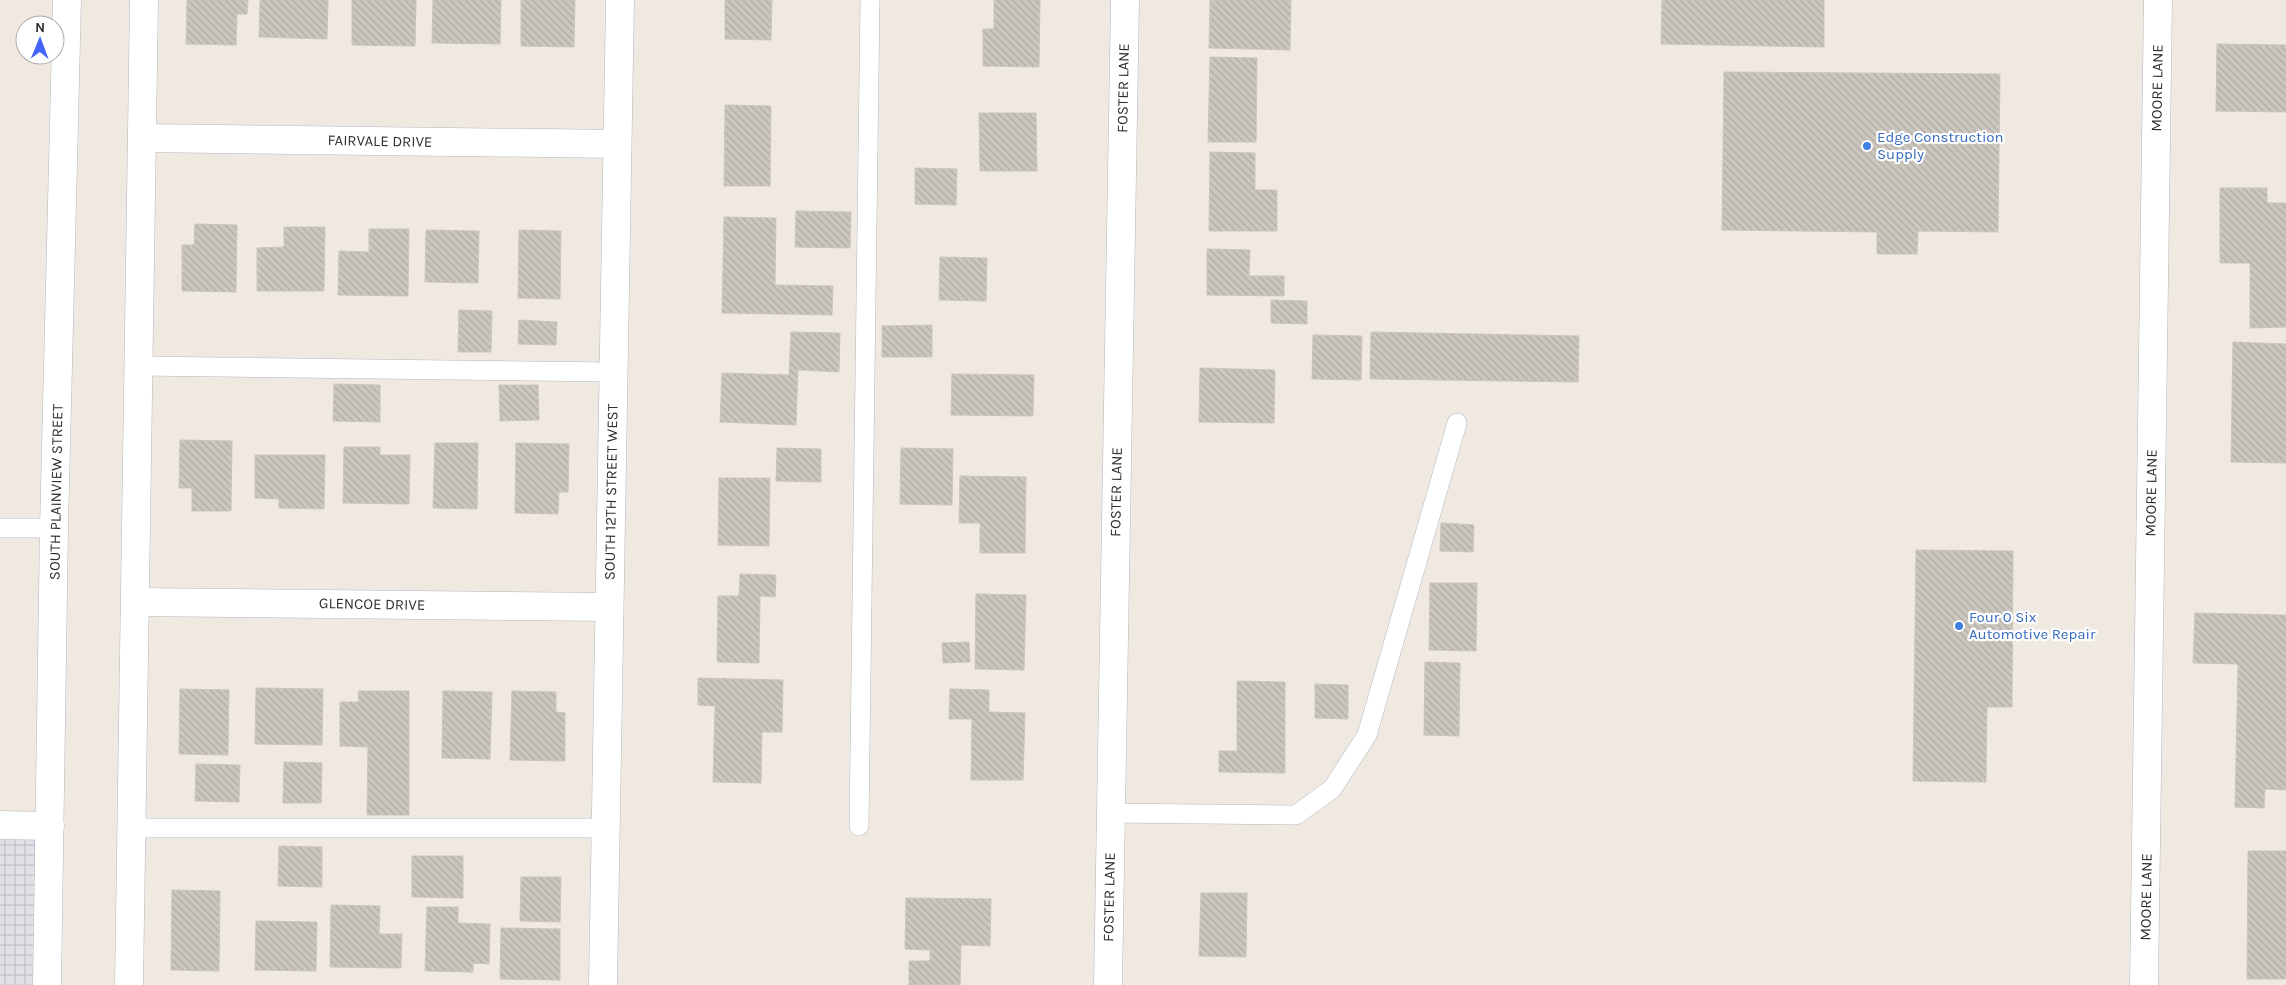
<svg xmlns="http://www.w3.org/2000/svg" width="2286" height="985" font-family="Karla,sans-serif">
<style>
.industrial{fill:url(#industrial-grid)}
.building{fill:url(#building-back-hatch);stroke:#cbc5ba}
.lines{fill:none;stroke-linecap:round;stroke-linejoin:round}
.service-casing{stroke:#b4b7c1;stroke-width:20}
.minor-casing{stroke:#b4b7c1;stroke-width:29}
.tertiary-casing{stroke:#b4b7c1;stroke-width:29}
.service{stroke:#fff;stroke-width:19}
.minor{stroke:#fff;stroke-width:28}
.tertiary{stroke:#fff;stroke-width:28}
.shop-dot{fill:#3f7fe0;stroke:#fff;stroke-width:2}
.labels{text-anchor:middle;stroke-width:4.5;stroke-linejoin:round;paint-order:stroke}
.street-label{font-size:15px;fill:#2e2e2e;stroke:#fff}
.shop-label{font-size:15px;fill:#366cbe;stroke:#fff;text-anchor:start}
</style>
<defs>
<pattern id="industrial-grid" width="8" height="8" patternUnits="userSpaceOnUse" patternTransform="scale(1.25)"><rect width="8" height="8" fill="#e3e1e8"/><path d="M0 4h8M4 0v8" fill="none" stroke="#c3c1c7"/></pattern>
<pattern id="building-back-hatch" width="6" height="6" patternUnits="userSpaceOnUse" patternTransform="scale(1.25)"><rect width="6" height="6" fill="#cbc7bf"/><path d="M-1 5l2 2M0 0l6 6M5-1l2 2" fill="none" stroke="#afaba4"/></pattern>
</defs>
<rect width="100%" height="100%" fill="#efe9e1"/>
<path class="industrial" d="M 0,826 L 50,826 L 47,985 L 0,985 Z"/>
<g class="building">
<path d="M 187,0 L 248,0 L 247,14 L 237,14 L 236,45 L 186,44 Z"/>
<path d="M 260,0 L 328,0 L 327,39 L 259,37 Z"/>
<path d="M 352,0 L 416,0 L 415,46 L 352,45 Z"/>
<path d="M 433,0 L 501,0 L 500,44 L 432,43 Z"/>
<path d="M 521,0 L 575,0 L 574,47 L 521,46 Z"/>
<path d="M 725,0 L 772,0 L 771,40 L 725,39 Z"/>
<path d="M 994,0 L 1040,0 L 1039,67 L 983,66 L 983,29 L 994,29 Z"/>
<path d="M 1210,0 L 1291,0 L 1290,50 L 1209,48 Z"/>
<path d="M 1662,0 L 1824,0 L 1824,47 L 1661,44 Z"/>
<path d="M 2217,44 L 2286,45 L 2286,112 L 2216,111 Z"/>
<path d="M 1210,57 L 1257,58 L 1256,142 L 1208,142 Z"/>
<path d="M 1724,72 L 2000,74 L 1998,232 L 1918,231 L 1917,254 L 1877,254 L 1877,232 L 1722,230 Z"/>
<path d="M 725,105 L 771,106 L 770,186 L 724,186 Z"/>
<path d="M 979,113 L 1036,113 L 1037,171 L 980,171 Z"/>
<path d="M 1210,152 L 1255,153 L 1255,190 L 1277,190 L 1277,231 L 1209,231 Z"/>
<path d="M 915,168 L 957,169 L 956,205 L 915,204 Z"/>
<path d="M 2220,188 L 2267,188 L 2267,203 L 2286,203 L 2286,327 L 2250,328 L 2250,263 L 2220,263 Z"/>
<path d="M 796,211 L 851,212 L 850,248 L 795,247 Z"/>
<path d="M 724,217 L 776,218 L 775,285 L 833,286 L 832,315 L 722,313 Z"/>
<path d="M 195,224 L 237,225 L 236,292 L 182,291 L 182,245 L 194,245 Z"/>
<path d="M 284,227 L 325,227 L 324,291 L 257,291 L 257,248 L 284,247 Z"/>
<path d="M 369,229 L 409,229 L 408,296 L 338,295 L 339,251 L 369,252 Z"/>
<path d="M 426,230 L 479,231 L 478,283 L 425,282 Z"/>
<path d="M 519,230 L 561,231 L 560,299 L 518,298 Z"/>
<path d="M 1207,249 L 1250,250 L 1249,276 L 1284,276 L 1284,296 L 1207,295 Z"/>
<path d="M 940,257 L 987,258 L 986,301 L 939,300 Z"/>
<path d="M 1271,300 L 1307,301 L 1307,324 L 1271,323 Z"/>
<path d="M 459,310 L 492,311 L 491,352 L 458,352 Z"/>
<path d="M 519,320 L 557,322 L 556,345 L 518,344 Z"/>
<path d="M 932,325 L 932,357 L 882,357 L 882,326 Z"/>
<path d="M 791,332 L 840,333 L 839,372 L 798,370 L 796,425 L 720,422 L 722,373 L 789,375 Z"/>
<path d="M 1371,332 L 1579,336 L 1578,382 L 1370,379 Z"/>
<path d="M 1313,335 L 1362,336 L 1361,380 L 1312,379 Z"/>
<path d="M 2233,342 L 2286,344 L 2286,463 L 2231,462 Z"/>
<path d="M 1200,368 L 1275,370 L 1274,423 L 1199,422 Z"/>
<path d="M 952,374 L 1034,375 L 1033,416 L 951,415 Z"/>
<path d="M 334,384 L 380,385 L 380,422 L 333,421 Z"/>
<path d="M 499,385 L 538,385 L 539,420 L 500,421 Z"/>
<path d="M 180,440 L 232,441 L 231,511 L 192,511 L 192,488 L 179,488 Z"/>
<path d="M 435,443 L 478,443 L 477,509 L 433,508 Z"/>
<path d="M 516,443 L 569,444 L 568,492 L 559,492 L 558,514 L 515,513 Z"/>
<path d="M 344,447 L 380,447 L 380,455 L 410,455 L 409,504 L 343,503 Z"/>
<path d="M 777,448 L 821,449 L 821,482 L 776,481 Z"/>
<path d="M 901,448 L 953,449 L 952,505 L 900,504 Z"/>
<path d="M 255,455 L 325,455 L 324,509 L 279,508 L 279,499 L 255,498 Z"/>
<path d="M 960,476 L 1026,477 L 1025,553 L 980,553 L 980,523 L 959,523 Z"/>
<path d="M 719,478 L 770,478 L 769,546 L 718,545 Z"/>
<path d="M 1441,523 L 1474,525 L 1473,552 L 1440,551 Z"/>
<path d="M 1916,550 L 2013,551 L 2012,707 L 1987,707 L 1986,782 L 1913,781 Z"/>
<path d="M 740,574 L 776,575 L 775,597 L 760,596 L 759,663 L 717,662 L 718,596 L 739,596 Z"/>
<path d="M 1430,583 L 1477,583 L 1476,651 L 1429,650 Z"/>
<path d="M 976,594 L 1026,595 L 1024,670 L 975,669 Z"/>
<path d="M 2195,613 L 2286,615 L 2286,790 L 2265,789 L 2264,808 L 2235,807 L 2238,664 L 2193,663 Z"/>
<path d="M 969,642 L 970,662 L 943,663 L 942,643 Z"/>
<path d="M 1425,662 L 1460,663 L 1459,736 L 1424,735 Z"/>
<path d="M 698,678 L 783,680 L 782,732 L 762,732 L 761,783 L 713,782 L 715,706 L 698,705 Z"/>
<path d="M 1237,681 L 1285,682 L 1285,773 L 1219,772 L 1219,751 L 1237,751 Z"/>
<path d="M 1315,684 L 1348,685 L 1348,719 L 1315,718 Z"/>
<path d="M 256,688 L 323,689 L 322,745 L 255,744 Z"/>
<path d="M 180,689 L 229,690 L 228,755 L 179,754 Z"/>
<path d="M 950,689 L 989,690 L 989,712 L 1025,713 L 1023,780 L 971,780 L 972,719 L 949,719 Z"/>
<path d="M 358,691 L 409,691 L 409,815 L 367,815 L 368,747 L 340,746 L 340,702 L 359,702 Z"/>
<path d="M 443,691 L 492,692 L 490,759 L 442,758 Z"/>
<path d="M 512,691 L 556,692 L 556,712 L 565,713 L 565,761 L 510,760 Z"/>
<path d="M 284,762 L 322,763 L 321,803 L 283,803 Z"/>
<path d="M 196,764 L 240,765 L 239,802 L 195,801 Z"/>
<path d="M 279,846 L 322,847 L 322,887 L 278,886 Z"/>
<path d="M 2248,851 L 2286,851 L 2286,979 L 2247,979 Z"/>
<path d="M 412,856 L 463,856 L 463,898 L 412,897 Z"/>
<path d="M 521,877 L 561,877 L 560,922 L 520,921 Z"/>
<path d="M 172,890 L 220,891 L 219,971 L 171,970 Z"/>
<path d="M 1201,893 L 1247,893 L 1246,957 L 1199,956 Z"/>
<path d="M 906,898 L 991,899 L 990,946 L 961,945 L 960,985 L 909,985 L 909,961 L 930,961 L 930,950 L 905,949 Z"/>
<path d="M 331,905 L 380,906 L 379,934 L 402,934 L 401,968 L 330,967 Z"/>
<path d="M 427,907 L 458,907 L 458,923 L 490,924 L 489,964 L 473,963 L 473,972 L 425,971 Z"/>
<path d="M 256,921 L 317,922 L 316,971 L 255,970 Z"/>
<path d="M 501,928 L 560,929 L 560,980 L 500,979 Z"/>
</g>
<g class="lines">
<g class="service-casing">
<g id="service">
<path d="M 139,366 L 613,372"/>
<path d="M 0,528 L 54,528"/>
<path d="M 1110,813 L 1296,815 L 1332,789 L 1367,735 L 1457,423"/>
<path d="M 859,826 L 870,0"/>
<path d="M 131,828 L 605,828"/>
</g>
</g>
<g class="minor-casing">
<g id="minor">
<path d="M 142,138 L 617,144"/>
<path d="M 135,602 L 609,607"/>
<path d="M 0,825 L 50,826"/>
<path d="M 47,985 L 54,528 L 67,0"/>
<path d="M 129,985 L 144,0"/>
<path d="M 603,985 L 620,0"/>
<path d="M 1108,985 L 1125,0"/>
</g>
</g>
<g class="tertiary-casing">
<path id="tertiary" d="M 2144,985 L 2158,0"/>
</g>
<use href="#service" class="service"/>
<use href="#minor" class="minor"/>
<use href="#tertiary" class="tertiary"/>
</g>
<g class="shop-dot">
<circle cx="1867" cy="146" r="5"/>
<circle cx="1959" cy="626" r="5"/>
</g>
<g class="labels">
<g class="street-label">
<text transform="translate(1123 88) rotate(-89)" y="5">FOSTER LANE</text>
<text transform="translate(2157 88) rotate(-89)" y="5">MOORE LANE</text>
<text transform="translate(380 141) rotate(1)" y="5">FAIRVALE DRIVE</text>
<text transform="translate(56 492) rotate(-89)" y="5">SOUTH PLAINVIEW STREET</text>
<text transform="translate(611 492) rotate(-89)" y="5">SOUTH 12TH STREET WEST</text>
<text transform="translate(1116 492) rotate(-89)" y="5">FOSTER LANE</text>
<text transform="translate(2151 493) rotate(-89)" y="5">MOORE LANE</text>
<text transform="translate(372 604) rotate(1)" y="5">GLENCOE DRIVE</text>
<text transform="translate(1109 897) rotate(-89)" y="5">FOSTER LANE</text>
<text transform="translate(2146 897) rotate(-89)" y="5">MOORE LANE</text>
</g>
<g class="shop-label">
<text x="1877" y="142">Edge Construction<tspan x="1877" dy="17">Supply</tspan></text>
<text x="1969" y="622">Four 0 Six<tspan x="1969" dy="17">Automotive Repair</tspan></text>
</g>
</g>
<g transform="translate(40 40) rotate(1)"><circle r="24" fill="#ffffff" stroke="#ababab"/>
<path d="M0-4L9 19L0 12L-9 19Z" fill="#4264fb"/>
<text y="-8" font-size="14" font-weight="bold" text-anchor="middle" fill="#2e2e2e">N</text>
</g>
</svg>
